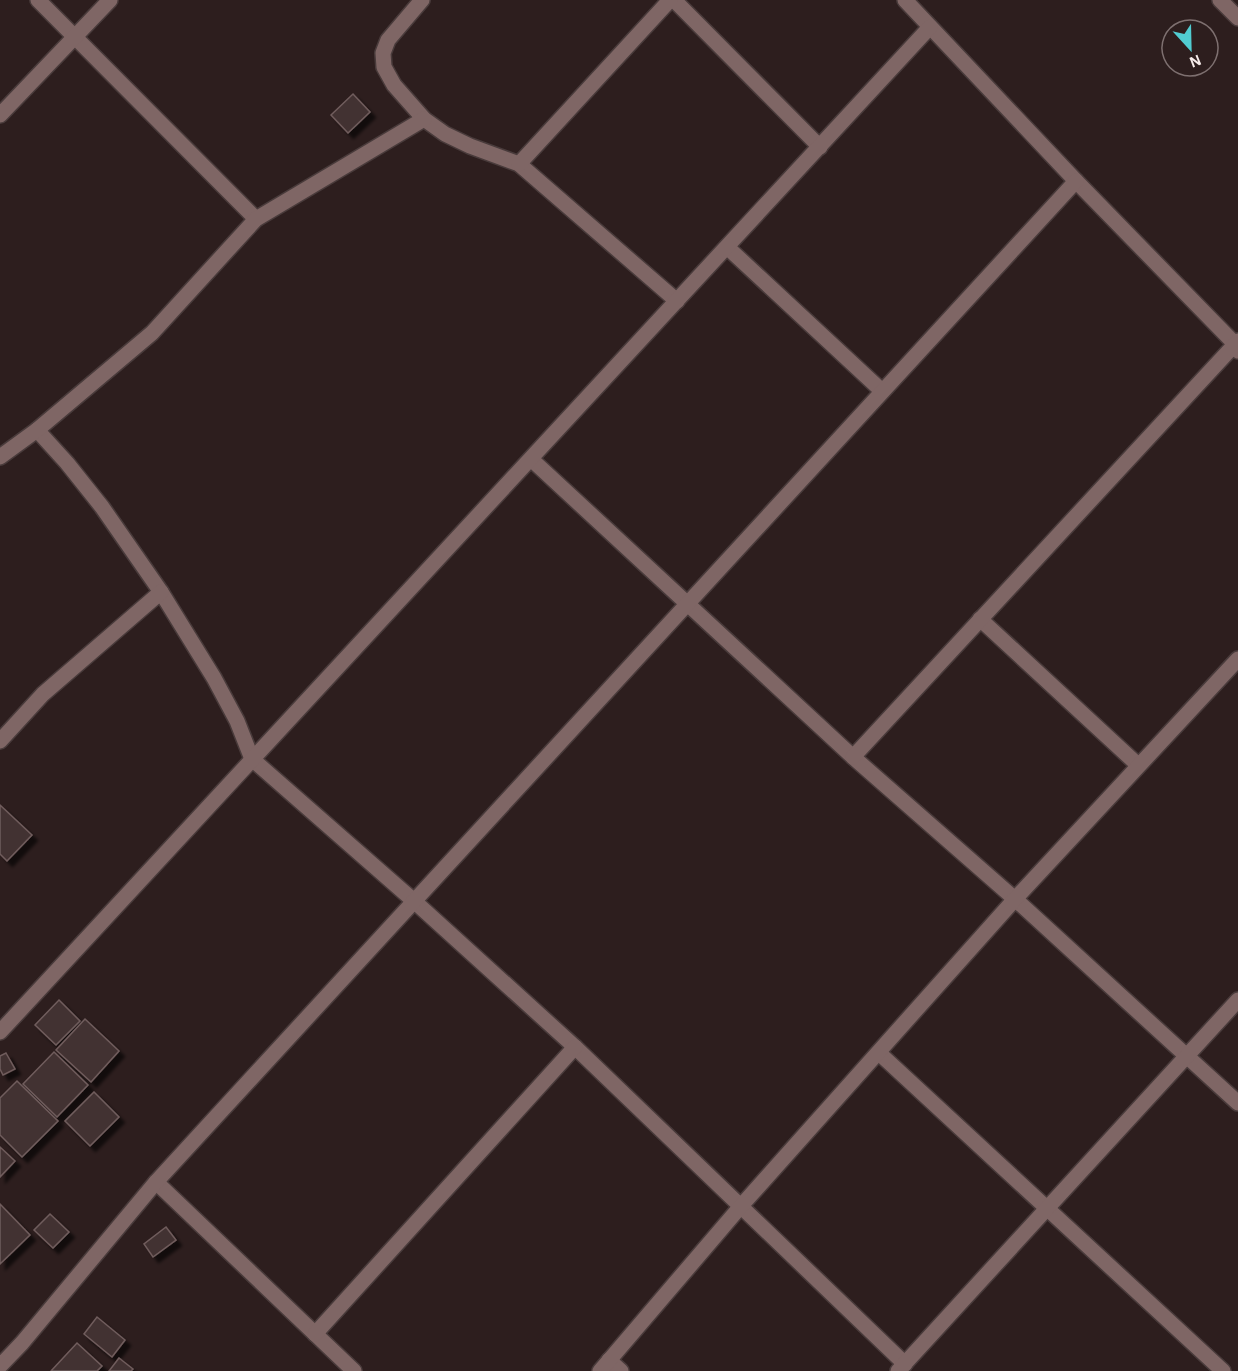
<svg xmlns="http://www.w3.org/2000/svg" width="1238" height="1371" font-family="'Alegreya Sans',sans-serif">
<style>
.building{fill:#433232;stroke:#705d5d;stroke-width:1.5;filter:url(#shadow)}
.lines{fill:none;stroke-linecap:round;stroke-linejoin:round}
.minor-casing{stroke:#493b3b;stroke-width:18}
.minor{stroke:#7f6665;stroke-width:15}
</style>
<defs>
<filter id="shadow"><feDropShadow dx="5.5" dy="5.5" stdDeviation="1.5" flood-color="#0009"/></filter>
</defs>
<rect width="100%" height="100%" fill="#2d1e1e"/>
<g class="building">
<path d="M 353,94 L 370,112 L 348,133 L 331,115 Z"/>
<path d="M 0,805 L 32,835 L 7,861 L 0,854 Z"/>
<path d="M 59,1000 L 80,1021 L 56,1045 L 35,1025 Z"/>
<path d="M 85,1019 L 119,1051 L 91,1082 L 56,1050 Z"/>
<path d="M 54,1052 L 88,1085 L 57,1117 L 23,1084 Z"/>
<path d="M 6,1053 L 15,1069 L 3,1075 L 0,1069 L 0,1056 Z"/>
<path d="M 17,1081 L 58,1121 L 22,1157 L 0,1135 L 0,1098 Z"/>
<path d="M 94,1092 L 119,1117 L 90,1146 L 65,1121 Z"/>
<path d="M 0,1147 L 15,1161 L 0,1177 Z"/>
<path d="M 0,1204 L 30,1235 L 0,1264 Z"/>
<path d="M 50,1214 L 69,1232 L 53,1248 L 34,1230 Z"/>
<path d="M 166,1227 L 176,1240 L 153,1257 L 144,1244 Z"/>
<path d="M 97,1317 L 125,1340 L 112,1357 L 84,1334 Z"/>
<path d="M 77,1343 L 102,1366 L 97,1371 L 51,1371 Z"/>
<path d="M 119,1358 L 133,1369 L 131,1371 L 109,1371 Z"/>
</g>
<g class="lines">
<g class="minor-casing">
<g id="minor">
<path d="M 38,0 L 256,219"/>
<path d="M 422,0 L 388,40 L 383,53 L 384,67 L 394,85 L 424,119 L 445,134 L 470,146 L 519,164 L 677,301"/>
<path d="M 674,0 L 820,147"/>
<path d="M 905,0 L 1076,181 L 1235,344 L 1238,351"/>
<path d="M 1220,0 L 1238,18"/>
<path d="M 0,115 L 110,0"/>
<path d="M 519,164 L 670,0"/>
<path d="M 727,247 L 882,391"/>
<path d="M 37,430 L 67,463 L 102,507 L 161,592 L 214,678 L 237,721 L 252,759 L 414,901 L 575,1047 L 905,1364"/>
<path d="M 0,457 L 37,430 L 152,333 L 256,219 L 424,119"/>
<path d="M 531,459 L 853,757 L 1015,899 L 1238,1103"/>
<path d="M 980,619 L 1138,765"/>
<path d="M 0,741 L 43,694 L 161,592"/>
<path d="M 853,757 L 1238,341"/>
<path d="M 0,1032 L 930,27"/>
<path d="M 879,1053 L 1223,1371"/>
<path d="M 156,1182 L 354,1371"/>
<path d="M 315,1334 L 575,1047"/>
<path d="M 609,1360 L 621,1371"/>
<path d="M 0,1366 L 22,1343 L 156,1182 L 1076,181"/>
<path d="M 600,1371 L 741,1206 L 1015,899 L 1238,659"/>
<path d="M 898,1371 L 1238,1000"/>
</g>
</g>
<use href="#minor" class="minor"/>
</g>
<g transform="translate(1190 48) rotate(158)"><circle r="28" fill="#2d1e1e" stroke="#7e7070" stroke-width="1.5"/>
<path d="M0-4.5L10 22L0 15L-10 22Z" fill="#51ccd1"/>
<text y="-9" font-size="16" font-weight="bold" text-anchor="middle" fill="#f7eceb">N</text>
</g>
</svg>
